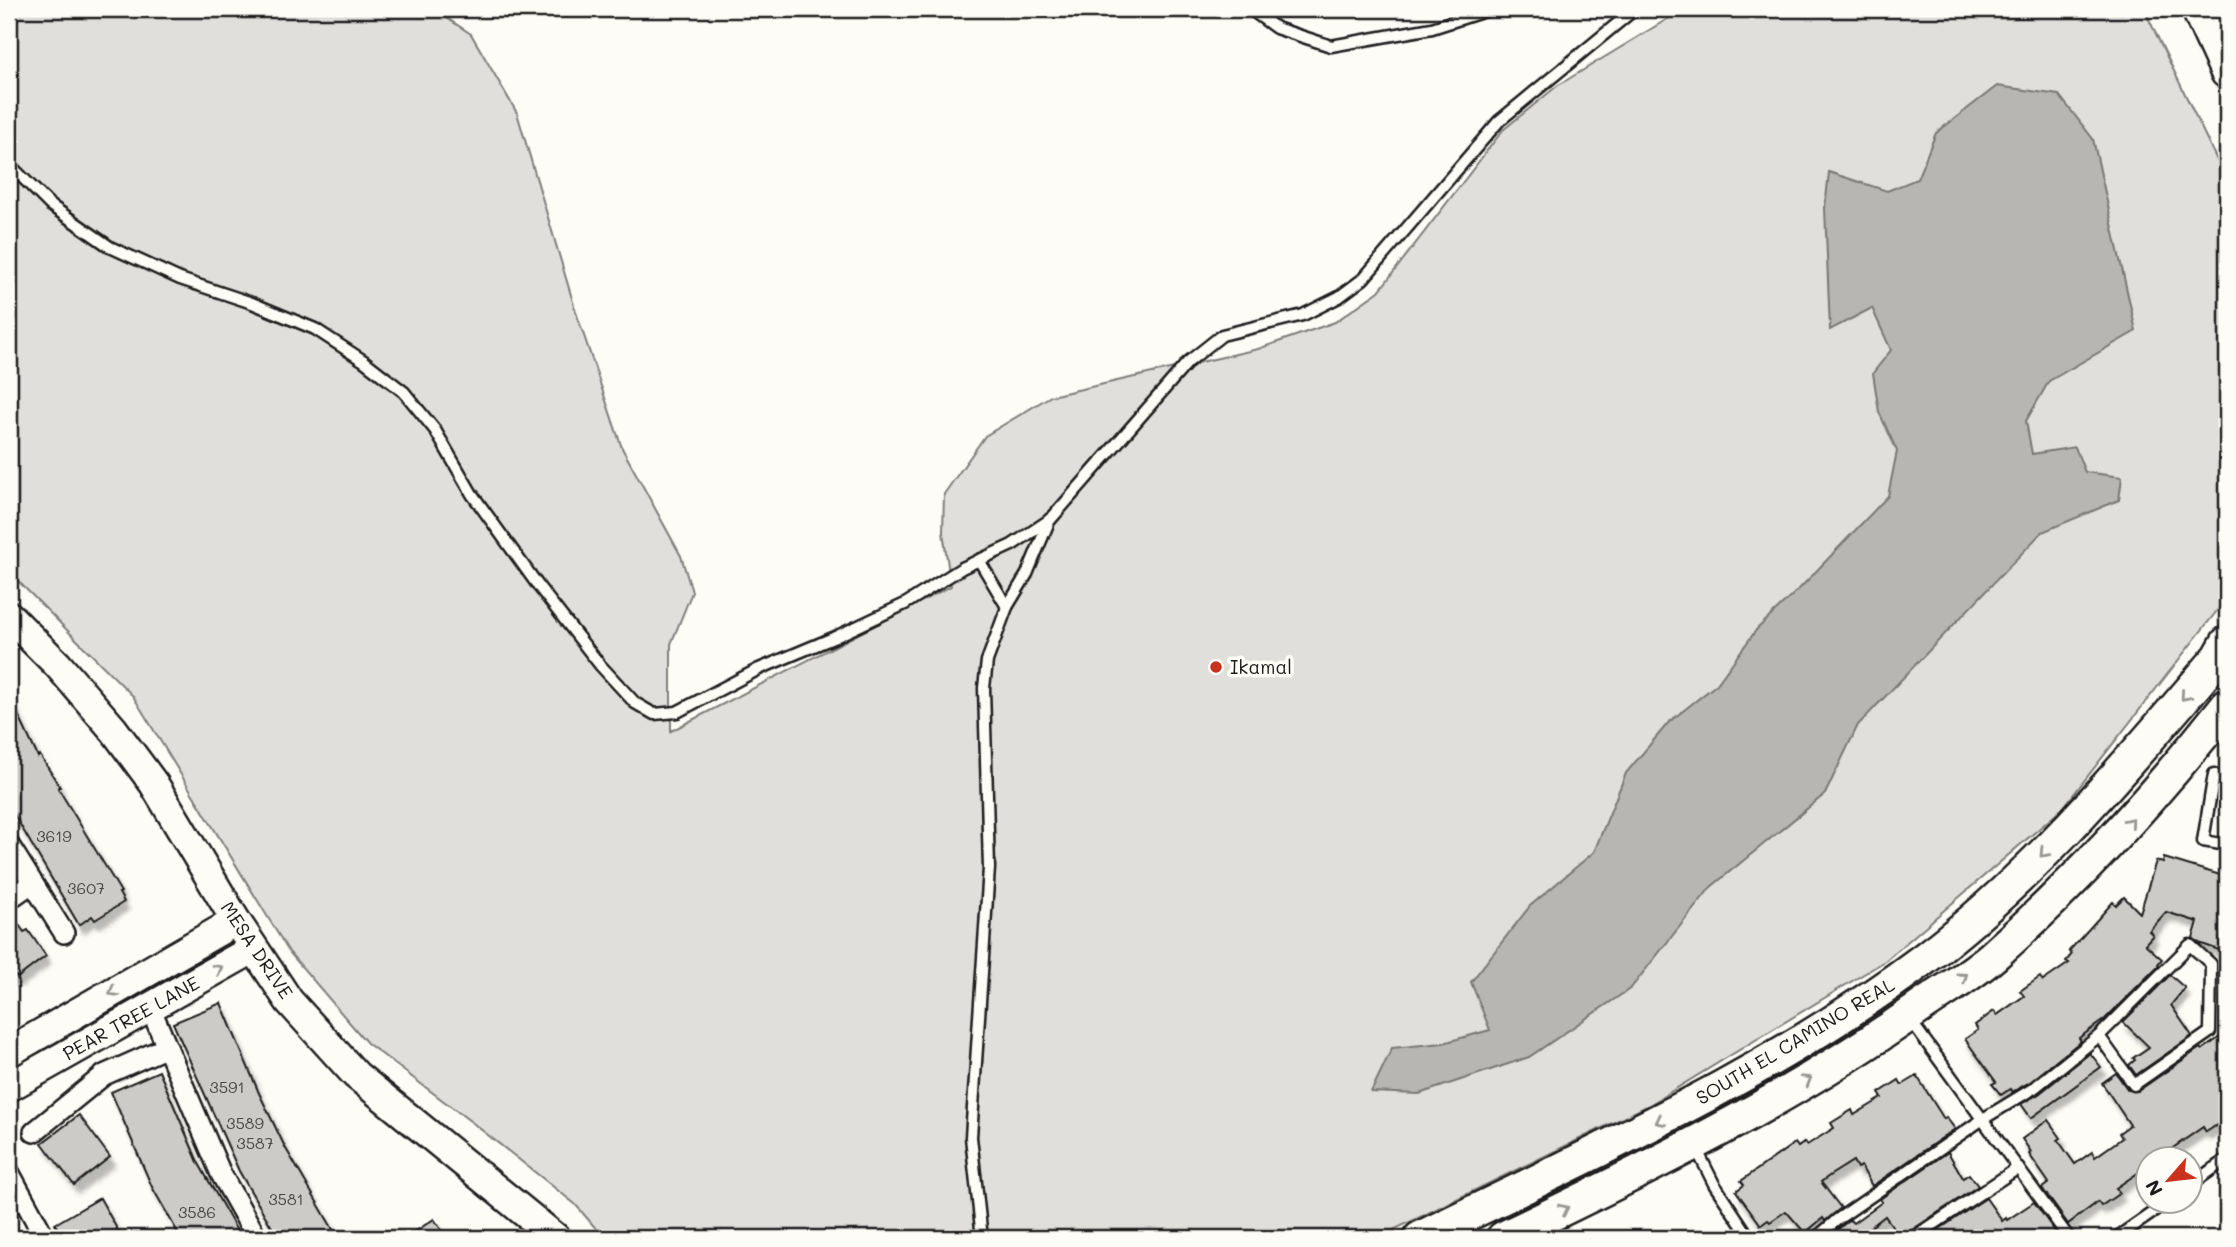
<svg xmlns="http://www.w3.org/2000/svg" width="2236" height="1247" font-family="Mali,sans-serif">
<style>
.green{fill:#e0dfdb;stroke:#7e7e7c;stroke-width:2}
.water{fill:#b7b6b2;stroke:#797876;stroke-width:2}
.building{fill:#cccbc8;stroke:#1c1c1c;stroke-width:2;filter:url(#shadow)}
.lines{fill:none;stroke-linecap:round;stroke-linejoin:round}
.lane-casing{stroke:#1c1c1c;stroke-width:15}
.street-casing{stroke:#1c1c1c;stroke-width:24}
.secondary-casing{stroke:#1c1c1c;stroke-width:33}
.primary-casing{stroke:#1c1c1c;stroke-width:37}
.lane{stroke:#fdfcf7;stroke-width:10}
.street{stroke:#fdfcf7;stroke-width:19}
.secondary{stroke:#fdfcf7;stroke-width:28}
.primary{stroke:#fdfcf7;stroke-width:32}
.oneway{stroke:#989794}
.poi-dot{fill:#c8321e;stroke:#fdfcf7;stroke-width:2.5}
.labels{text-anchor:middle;stroke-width:7;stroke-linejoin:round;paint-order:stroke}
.number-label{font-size:16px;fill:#484847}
.poi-label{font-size:19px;fill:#1c1c1c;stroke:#fdfcf7;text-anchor:start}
.street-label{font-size:19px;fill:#1c1c1c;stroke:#fdfcf7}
</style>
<defs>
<filter id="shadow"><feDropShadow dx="4.5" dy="8" stdDeviation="2" flood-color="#0004"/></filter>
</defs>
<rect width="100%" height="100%" fill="#fdfcf7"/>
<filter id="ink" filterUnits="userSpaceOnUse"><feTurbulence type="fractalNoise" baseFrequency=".0143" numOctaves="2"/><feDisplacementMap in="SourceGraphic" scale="14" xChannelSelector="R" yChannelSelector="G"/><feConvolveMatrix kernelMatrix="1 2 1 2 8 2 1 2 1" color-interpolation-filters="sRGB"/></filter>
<g filter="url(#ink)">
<path class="green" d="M 9,9 L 433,9 L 471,34 L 517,113 L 576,312 L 622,448 L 681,556 L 692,592 L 671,644 L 671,731 L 951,586 L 943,532 L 944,494 L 985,436 L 1051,396 L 1258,349 L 1335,322 L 1379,291 L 1503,130 L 1557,86 L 1684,9 L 2144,9 L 2227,181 L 2227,598 L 2062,809 L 1885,961 L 1649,1105 L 1377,1238 L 604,1238 L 575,1204 L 474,1124 L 367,1043 L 289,952 L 133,696 L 9,572 Z"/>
<path class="water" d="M 1997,86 L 2059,95 L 2093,139 L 2136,331 L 2049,381 L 2026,421 L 2032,454 L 2075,447 L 2085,472 L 2122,477 L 2119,500 L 2042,532 L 1858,725 L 1825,794 L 1711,887 L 1631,988 L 1529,1057 L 1419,1094 L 1371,1092 L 1392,1048 L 1443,1043 L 1490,1030 L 1471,982 L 1530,906 L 1594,852 L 1626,773 L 1669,722 L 1717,684 L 1757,629 L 1802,586 L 1888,496 L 1897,451 L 1879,412 L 1873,373 L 1891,350 L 1872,308 L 1830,330 L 1825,208 L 1829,172 L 1887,191 L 1917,179 L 1936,133 Z"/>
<g class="building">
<path d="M 9,695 L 38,757 L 40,755 L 48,768 L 60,787 L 58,788 L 121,892 L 119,893 L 124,902 L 95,920 L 92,916 L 79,925 L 9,806 Z"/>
<path d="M 2164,858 L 2227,877 L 2227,916 L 2219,950 L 2199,943 L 2193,938 L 2198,922 L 2166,912 L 2149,931 L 2153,935 L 2145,944 L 2162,959 L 2158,964 L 2159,965 L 2105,1019 L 2079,1038 L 2081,1041 L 2030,1082 L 2012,1092 L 2010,1089 L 2001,1095 L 1992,1084 L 1996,1082 L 1965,1039 L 1978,1030 L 1975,1025 L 1994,1011 L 1997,1015 L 2024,996 L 2020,991 L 2040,977 L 2043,981 L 2069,963 L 2066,961 L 2072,954 L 2069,951 L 2113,902 L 2116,905 L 2124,897 L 2140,913 L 2156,861 L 2163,863 Z"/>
<path d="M 9,911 L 24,932 L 28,930 L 46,956 L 17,978 L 15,975 L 9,980 Z"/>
<path d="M 2170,975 L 2185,988 L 2171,1005 L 2192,1036 L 2136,1075 L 2129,1065 L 2135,1060 L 2133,1058 L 2149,1047 L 2123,1022 Z"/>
<path d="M 221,1003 L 259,1093 L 285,1147 L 338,1238 L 278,1238 L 239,1171 L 173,1023 Z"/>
<path d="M 2227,1032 L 2227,1110 L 2222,1114 L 2226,1119 L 2206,1132 L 2203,1127 L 2157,1159 L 2148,1159 L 2148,1166 L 2116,1188 L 2120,1193 L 2101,1206 L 2098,1202 L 2068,1224 L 2042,1188 L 2049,1183 L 2029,1154 L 2031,1152 L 2022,1139 L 2048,1120 L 2061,1138 L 2058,1140 L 2075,1164 L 2092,1152 L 2095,1157 L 2122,1138 L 2119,1133 L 2130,1125 L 2102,1083 L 2116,1073 L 2128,1090 L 2138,1091 L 2200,1048 L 2202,1050 Z"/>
<path d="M 2090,1053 L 2101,1067 L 2031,1118 L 2021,1104 L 2039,1094 Z"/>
<path d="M 159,1071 L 198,1162 L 241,1238 L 181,1238 L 152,1187 L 111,1092 Z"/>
<path d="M 1917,1076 L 1944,1119 L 1946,1117 L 1955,1129 L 1872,1186 L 1861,1166 L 1857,1168 L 1853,1161 L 1829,1176 L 1821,1182 L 1841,1208 L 1825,1221 L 1823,1218 L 1805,1233 L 1786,1211 L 1770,1222 L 1768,1220 L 1761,1225 L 1736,1191 L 1744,1185 L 1741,1181 L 1795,1143 L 1798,1147 L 1805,1142 L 1807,1145 L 1834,1128 L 1831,1123 L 1852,1110 L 1854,1115 L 1882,1098 L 1879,1093 L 1899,1080 L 1902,1085 Z"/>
<path d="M 79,1115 L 110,1157 L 74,1185 L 42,1143 Z"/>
<path d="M 1948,1152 L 1963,1178 L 1969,1174 L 1978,1186 L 1909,1232 L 1906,1238 L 1901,1238 L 1885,1216 L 1862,1234 L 1865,1238 L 1833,1238 L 1836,1236 L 1834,1233 L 1843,1225 L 1850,1220 L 1853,1223 L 1882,1202 L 1880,1199 Z"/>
<path d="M 100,1198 L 122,1238 L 81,1238 L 78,1233 L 68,1238 L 63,1238 L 55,1224 Z"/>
<path d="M 1986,1198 L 2002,1221 L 2006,1218 L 2007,1220 L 2034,1202 L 2056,1233 L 2048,1238 L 1926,1238 Z"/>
<path d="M 434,1219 L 447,1238 L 406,1238 Z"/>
</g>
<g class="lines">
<g class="lane-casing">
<g id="lane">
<path d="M 1250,9 L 1276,28 L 1331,46 L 1432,28 L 1491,9"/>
<path d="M 9,164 L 50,205 L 110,247 L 180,279 L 252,303 L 315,329 L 364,361 L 404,392 L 435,430 L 472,494 L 539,587 L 600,665 L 635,703 L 654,714 L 677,712 L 759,669 L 833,638 L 905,604 L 962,568 L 1012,545 L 1051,519 L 1188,362 L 1222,335 L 1303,315 L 1339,297 L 1363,279 L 1499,121 L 1635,9"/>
<path d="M 979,560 L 1007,607"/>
<path d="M 2214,774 L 2203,841 L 2227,845"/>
<path d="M 2190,945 L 2211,964 L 2210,1032 L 2134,1085 L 2099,1036 Z"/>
<path d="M 1910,1020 L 2069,1238"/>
<path d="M 1696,1148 L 1714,1184 L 1750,1238"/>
<path d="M 2190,1185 L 2227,1159"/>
<path d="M 982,1238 L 971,1137 L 989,868 L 984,688 L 987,661 L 1007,607 L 1027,574 L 1050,519"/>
<path d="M 1816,1238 L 1838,1219 L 1983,1119 L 2034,1088 L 2099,1036"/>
<path d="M 1913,1238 L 2018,1168"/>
<path d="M 2116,1238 L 2168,1202"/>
</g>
</g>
<g class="street-casing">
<g id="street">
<path d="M 9,845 L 64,933"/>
<path d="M 9,899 L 32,883"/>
<path d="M 150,1007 L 221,1174 L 257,1238"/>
<path d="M 34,1132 L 104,1075 L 167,1047"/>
<path d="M 9,1172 L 45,1238"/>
</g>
</g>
<g class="secondary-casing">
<g id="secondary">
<path d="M 9,616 L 58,665 L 114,730 L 154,784 L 236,921 L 289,1001 L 356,1075 L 556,1238"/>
<path d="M 9,1052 L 236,921"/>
<path d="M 9,1087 L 253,949"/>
</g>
</g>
<g class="primary-casing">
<g id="primary">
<path d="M 2198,9 L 2227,72"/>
<path d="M 1420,1238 C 1592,1153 1770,1075 1924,959 C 2037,874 2127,764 2219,657 L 2227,643"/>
<path d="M 1503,1238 C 1644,1170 1786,1102 1915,1011 C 1940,993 1969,977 1993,956 C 2079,880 2156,795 2227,705"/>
</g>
</g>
<use href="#lane" class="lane"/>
<use href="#street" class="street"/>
<use href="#secondary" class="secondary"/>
<use href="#primary" class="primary"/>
</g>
<defs><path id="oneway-chevron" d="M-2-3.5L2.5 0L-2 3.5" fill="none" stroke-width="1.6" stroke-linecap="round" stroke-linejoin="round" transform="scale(1.75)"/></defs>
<g class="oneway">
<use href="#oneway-chevron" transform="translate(2185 696) rotate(131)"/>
<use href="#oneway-chevron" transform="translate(2130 822) rotate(-49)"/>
<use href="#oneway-chevron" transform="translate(2044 853) rotate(134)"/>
<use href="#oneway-chevron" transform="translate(218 969) rotate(-29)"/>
<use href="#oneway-chevron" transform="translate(1963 977) rotate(-35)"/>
<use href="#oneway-chevron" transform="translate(113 992) rotate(150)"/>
<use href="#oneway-chevron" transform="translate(1807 1080) rotate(-31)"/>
<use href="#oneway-chevron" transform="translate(1660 1121) rotate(153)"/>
<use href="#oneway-chevron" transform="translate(1564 1209) rotate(-26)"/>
</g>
</g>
<circle class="poi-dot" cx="1216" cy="667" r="7"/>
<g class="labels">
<g class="number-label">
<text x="54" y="842">3619</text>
<text x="86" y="894">3607</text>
<text x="227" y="1093">3591</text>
<text x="245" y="1129">3589</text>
<text x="255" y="1149">3587</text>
<text x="286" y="1205">3581</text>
<text x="197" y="1218">3586</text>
</g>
<g class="poi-label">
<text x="1230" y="674">Ikamal</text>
</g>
<g class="street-label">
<text transform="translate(257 950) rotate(56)" y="7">MESA DRIVE</text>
<text transform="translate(131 1018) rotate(-29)" y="7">PEAR TREE LANE</text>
<text transform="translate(1795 1041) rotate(-31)" y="7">SOUTH EL CAMINO REAL</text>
</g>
</g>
<rect width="2236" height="1247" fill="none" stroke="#fdfcf7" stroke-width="35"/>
<rect x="18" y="18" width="2201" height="1212" fill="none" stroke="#1c1c1c" stroke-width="2.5" filter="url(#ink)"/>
<g transform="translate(2169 1180) rotate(242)"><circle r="33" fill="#fdfcf7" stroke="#a3a29f" stroke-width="2"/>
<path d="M0-5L12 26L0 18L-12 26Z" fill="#c8321e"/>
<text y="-10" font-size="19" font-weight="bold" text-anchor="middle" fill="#1c1c1c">N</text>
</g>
</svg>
